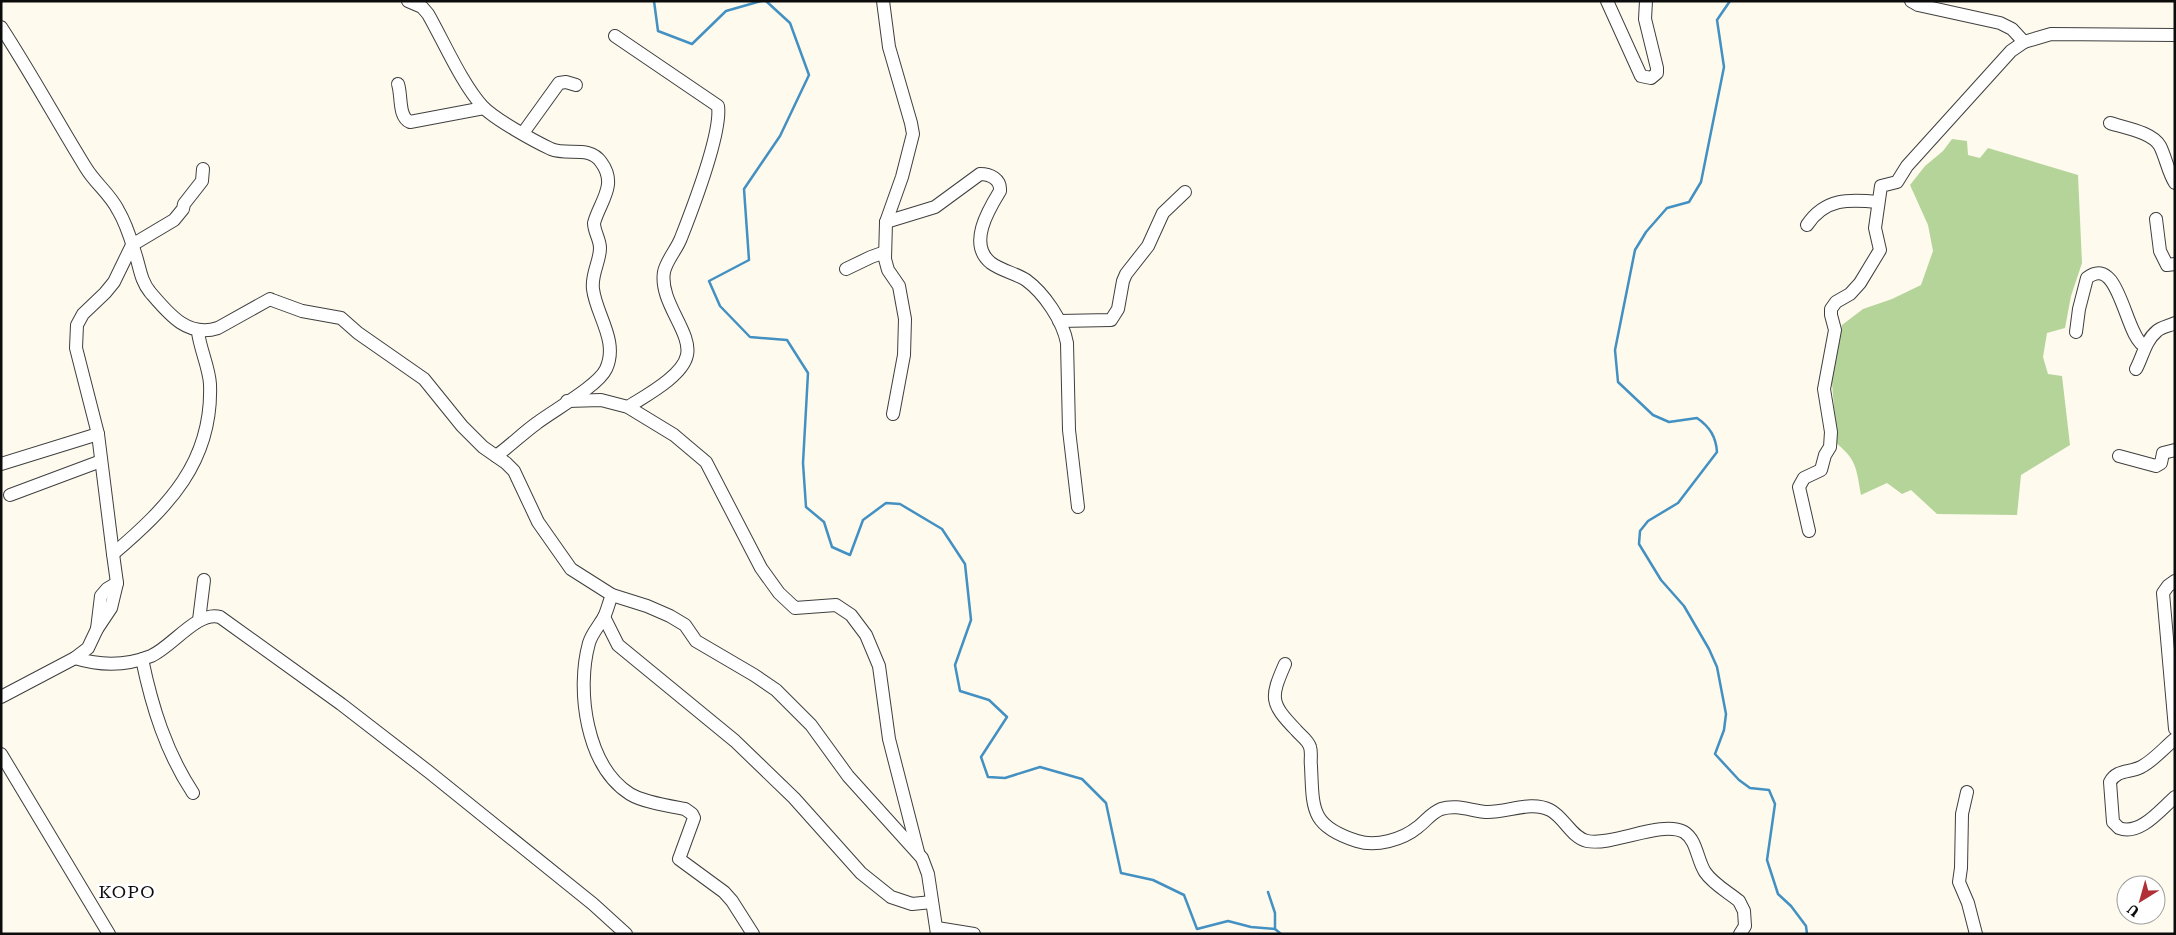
<svg xmlns="http://www.w3.org/2000/svg" width="2176" height="935" font-family="'Roboto Serif',serif">
<style>
.forest{fill:#b5d49a}
.lines{fill:none;stroke-linecap:round;stroke-linejoin:round}
.stream{stroke:#4390c2;stroke-width:2.5}
.minor-casing{stroke:#3f3f3f;stroke-width:14}
.minor{stroke:#fff;stroke-width:12}
.labels{text-anchor:middle;stroke-width:5;stroke-linejoin:round;paint-order:stroke}
.quarter-label{font-size:18px;letter-spacing:1px;fill:#0c0c0c;stroke:#fff}
</style>
<rect width="100%" height="100%" fill="#fefaed"/>
<path class="forest" d="M 1952,139 L 1967,141 L 1968,155 L 1980,158 L 1988,148 L 2078,175 L 2082,263 L 2071,296 L 2065,328 L 2047,333 L 2043,357 L 2048,374 L 2062,376 L 2070,445 L 2021,475 L 2017,515 L 1937,514 L 1911,490 L 1902,494 L 1887,483 L 1861,495 C 1856,467 1857,460 1834,441 L 1835,421 L 1831,370 L 1842,325 L 1863,309 L 1892,299 L 1921,285 L 1933,251 L 1928,225 L 1910,185 L 1925,166 L 1943,151 Z"/>
<g class="lines">
<g class="stream">
<path d="M 654,1 L 658,31 L 692,44 L 726,11 L 761,1"/>
<path d="M 766,1 L 790,23 L 809,75 L 780,136 L 744,189 L 749,260 L 709,281 L 720,306 L 750,337 L 787,340 L 808,373 L 803,463 L 806,507 L 824,522 L 832,547 L 850,555 L 863,520 L 886,503 L 900,504 L 942,529 L 965,564 L 971,620 L 955,665 L 960,691 L 989,700 L 1007,717 L 981,757 L 988,777 L 1005,778 L 1040,767 L 1082,779 L 1106,803 L 1121,873 L 1153,880 L 1184,895 L 1197,929 L 1228,921 L 1251,927 L 1275,929"/>
<path d="M 1730,1 L 1717,20 L 1724,67 L 1701,182 L 1689,202 L 1667,208 L 1646,232 L 1635,250 L 1615,350 L 1618,382 L 1653,415 L 1669,422 L 1697,418 C 1710,427 1716,437 1717,452 L 1678,503 L 1648,521 L 1640,531 L 1639,544 L 1661,580 L 1684,606 L 1709,649 L 1717,667 L 1726,714 L 1724,730 L 1715,754 L 1739,780 L 1750,788 L 1769,790 L 1775,804 L 1767,860 L 1778,894 L 1791,906 L 1806,926 L 1807,934"/>
<path d="M 1268,892 L 1275,913 L 1275,929 L 1281,934"/>
</g>
<g class="minor-casing">
<g id="minor">
<path d="M 408,1 L 422,7 L 428,14 C 444,42 462,84 483,107 C 496,120 534,141 551,149 C 568,156 589,145 601,162 C 618,185 600,201 594,223 C 594,232 600,239 600,248 C 600,262 591,274 593,289 C 596,315 619,341 606,369 C 598,386 554,410 537,423 C 523,433 510,446 496,456"/>
<path d="M 883,1 L 889,47 L 911,123 L 913,134 L 902,177 L 886,222 L 885,259 L 888,270 L 899,286 L 905,319 L 904,355 L 893,414"/>
<path d="M 1607,1 L 1641,76 L 1651,78 L 1657,73 L 1657,68 L 1645,19 L 1646,1"/>
<path d="M 1911,1 L 1918,5 L 2000,23 L 2012,29 L 2024,42"/>
<path d="M 1,27 C 31,73 57,121 86,168 C 95,183 110,194 118,210 C 127,225 131,240 136,256 C 140,269 141,281 150,292 C 168,313 187,338 218,328 L 270,299 L 272,300 L 302,311 L 341,318 L 358,333 L 424,379 L 462,426 L 483,447 L 506,463 L 514,471 L 538,522 L 571,569 L 612,595 L 647,606 L 670,616 L 685,625 L 696,641 L 754,675 L 776,690 L 811,725 L 848,776 L 922,858 L 928,874 L 937,934"/>
<path d="M 615,36 L 718,106 C 722,133 692,210 681,238 C 677,249 666,261 664,272 C 659,302 692,332 687,355 C 683,376 645,396 628,407"/>
<path d="M 398,84 C 402,96 398,117 410,122 L 484,108"/>
<path d="M 2110,123 C 2125,128 2152,132 2160,146 C 2166,158 2168,172 2175,183"/>
<path d="M 523,133 L 559,83 L 566,82 L 576,85"/>
<path d="M 2156,219 L 2160,251 L 2167,265 L 2175,264"/>
<path d="M 886,222 L 935,207 L 980,174 C 990,174 1001,179 1000,191 C 989,209 967,244 991,263 C 1002,271 1015,273 1026,280 C 1044,293 1063,321 1067,343 L 1069,430 L 1078,507"/>
<path d="M 1807,225 C 1825,198 1849,199 1878,202"/>
<path d="M 846,269 L 871,257 L 885,252"/>
<path d="M 1059,321 L 1111,320 L 1118,309 L 1123,281 L 1126,274 L 1148,246 L 1163,213 L 1185,192"/>
<path d="M 2076,332 L 2079,309 L 2087,278 C 2120,252 2125,339 2145,346"/>
<path d="M 2136,369 C 2143,356 2145,341 2157,331 C 2161,327 2169,326 2175,323"/>
<path d="M 567,401 L 601,400 L 628,407 L 674,435 L 706,462 L 761,568 L 779,593 L 795,608 L 836,605 L 851,615 L 866,635 L 879,666 L 889,739 L 918,852"/>
<path d="M 2119,456 L 2156,466 L 2161,463 L 2163,453 L 2175,450"/>
<path d="M 1,464 L 98,434"/>
<path d="M 10,495 L 101,461"/>
<path d="M 1809,531 L 1799,487 L 1804,478 L 1821,470 L 1825,455 L 1830,447 L 1831,432 L 1824,389 L 1835,330 L 1831,315 L 1831,309 L 1836,302 L 1850,294 L 1860,283 L 1880,250 L 1875,228 L 1881,186 L 1897,182 L 1907,166 L 2011,51 L 2024,42 L 2051,34 L 2175,35"/>
<path d="M 113,554 C 168,507 213,462 210,384 C 209,367 200,349 198,332"/>
<path d="M 2175,581 L 2168,586 L 2163,593 L 2175,729"/>
<path d="M 612,595 C 609,602 607,611 604,617 C 599,626 592,633 589,643 C 576,690 586,766 630,794 C 643,802 669,806 685,809 L 692,814 L 694,818 L 679,859 L 724,892 L 732,901 L 753,934"/>
<path d="M 604,617 L 618,645 L 735,741 L 794,798 L 861,873 L 891,897 L 912,904 L 932,902"/>
<path d="M 199,620 L 204,580"/>
<path d="M 97,629 L 101,596 L 107,589 L 117,583"/>
<path d="M 75,658 C 101,666 126,666 151,656 C 172,647 198,610 220,617 L 341,704 L 429,772 L 593,904 L 626,934"/>
<path d="M 142,659 C 152,707 166,752 193,793"/>
<path d="M 1285,664 C 1270,698 1270,703 1296,730 C 1301,736 1308,740 1310,747 C 1312,753 1310,760 1311,766 C 1313,809 1310,826 1357,841 C 1376,847 1402,840 1418,827 C 1426,821 1431,813 1441,809 C 1457,804 1471,811 1486,812 C 1507,813 1530,800 1550,810 C 1564,817 1572,838 1587,841 C 1614,846 1661,820 1684,832 C 1697,840 1697,860 1705,872 C 1713,884 1728,892 1739,901 L 1744,911 L 1745,926 L 1740,934"/>
<path d="M 1,697 L 75,658 L 88,648 L 97,629 L 111,608 L 117,583 L 113,554 L 98,434 L 76,348 L 77,325 L 83,314 L 105,293 L 114,282 L 132,245 L 174,220 L 183,209 L 184,204 L 202,181 L 203,169"/>
<path d="M 2175,739 C 2164,748 2153,761 2141,767 C 2130,773 2117,769 2110,782 L 2113,822 L 2119,828 C 2140,836 2160,810 2175,797"/>
<path d="M 1,754 L 109,934"/>
<path d="M 1967,792 L 1962,814 L 1961,868 L 1959,882 L 1968,903 L 1976,934"/>
<path d="M 937,928 L 974,934"/>
</g>
</g>
<use href="#minor" class="minor"/>
</g>
<g class="labels">
<g class="quarter-label">
<text x="127" y="898">KOPO</text>
</g>
</g>
<rect width="2176" height="935" fill="none" stroke="#0c0c0c" stroke-width="5"/>
<g transform="translate(2141 900) rotate(217)"><circle r="24" fill="#ffffff" stroke="#9e9e9e"/>
<path d="M0-4L9 19L0 12L-9 19Z" fill="#b13037"/>
<text y="-8" font-size="14" font-weight="bold" text-anchor="middle" fill="#0c0c0c">U</text>
</g>
</svg>
